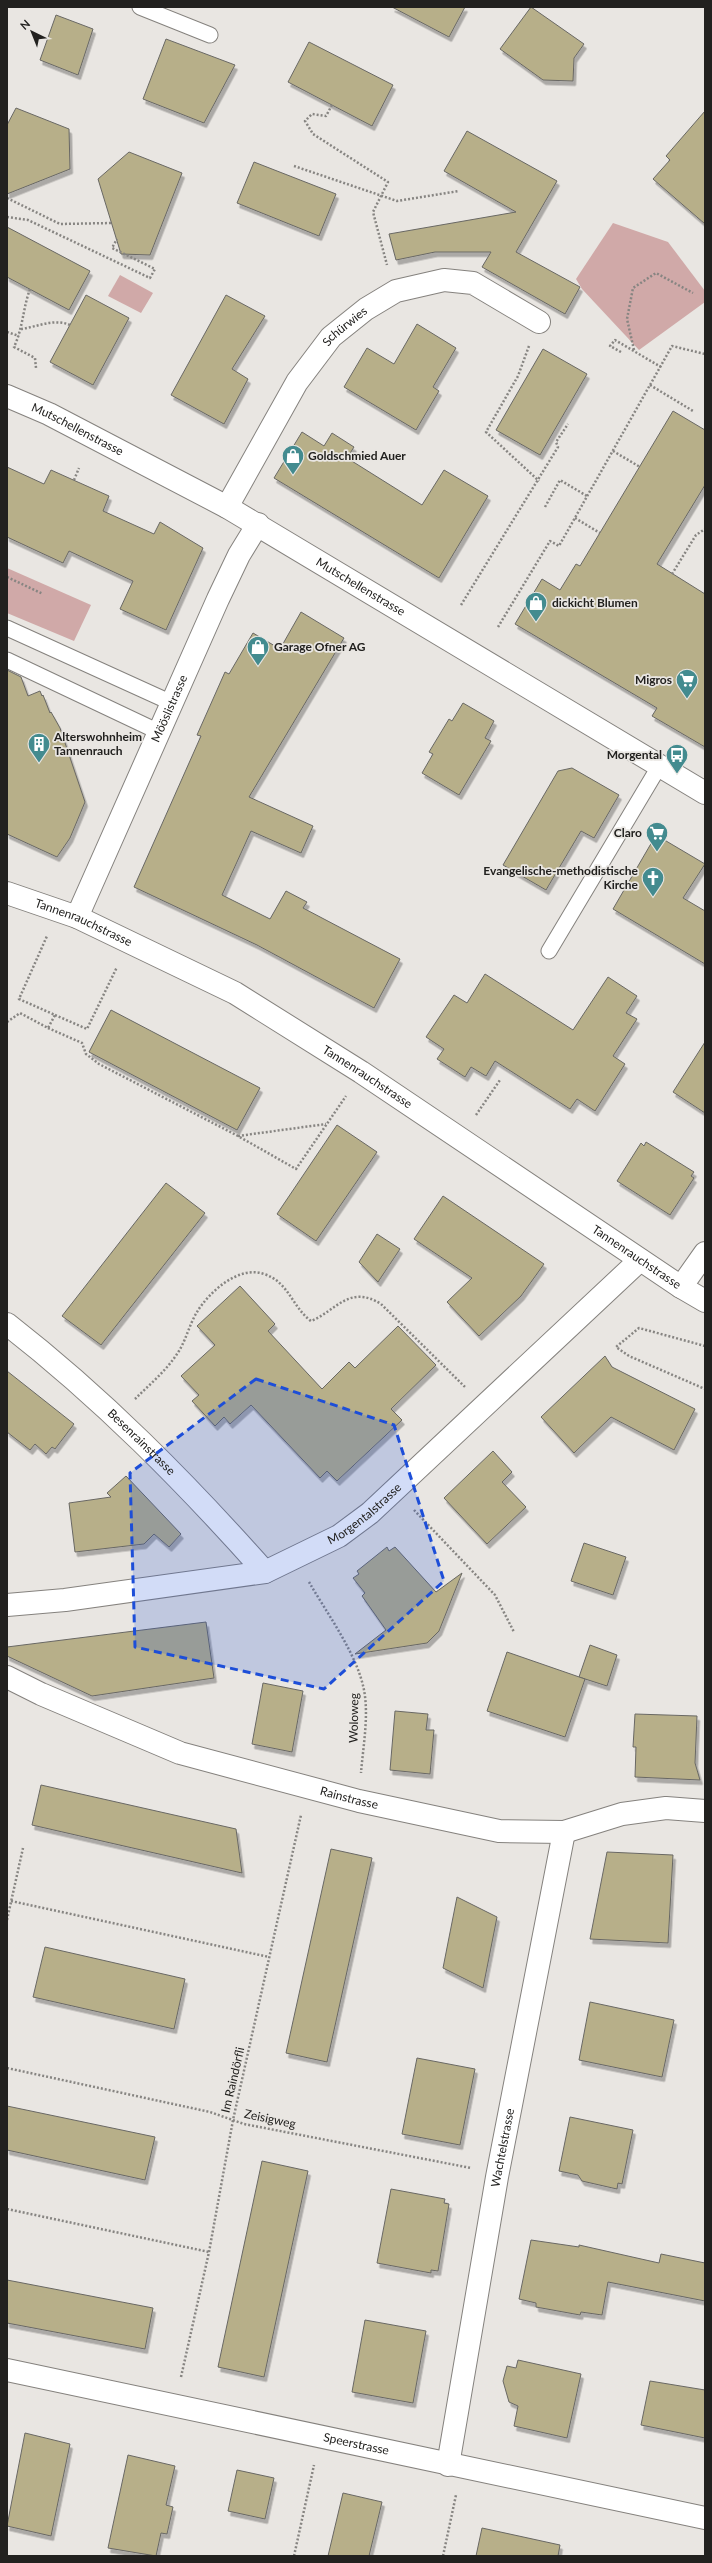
<svg xmlns="http://www.w3.org/2000/svg" width="712" height="2563" font-family="Lato,sans-serif">
<style>
.green{fill:#d0a9a8}
.building{fill:#b7af89;stroke:#696864;filter:url(#shadow)}
.lines{fill:none;stroke-linecap:round;stroke-linejoin:round}
.lane-casing{stroke:#85827e;stroke-width:17}
.street-casing{stroke:#85827e;stroke-width:24}
.secondary-casing{stroke:#85827e;stroke-width:24}
.path{stroke:#878582;stroke-width:2.5;stroke-dasharray:2 2;stroke-linecap:butt}
.lane{stroke:#fff;stroke-width:15}
.street{stroke:#fff;stroke-width:22}
.secondary{stroke:#fff;stroke-width:22}
.marked{fill:#1d4ed8;fill-opacity:0.2;stroke:#1d4ed8;stroke-width:3;stroke-dasharray:8 5;stroke-linejoin:round}
.labels{text-anchor:middle;stroke-width:3.5;stroke-linejoin:round;paint-order:stroke}
.street-label{font-size:12px;fill:#22211f;stroke:#e9e6e2}
.poi-label{font-size:12px;font-weight:bold;fill:#22211f;stroke:#e9e6e2;text-anchor:start}
</style>
<defs>
<filter id="shadow"><feDropShadow dx="2.5" dy="4.5" stdDeviation="0" flood-color="#0004"/></filter>
</defs>
<rect width="100%" height="100%" fill="#e9e6e2"/>
<g class="green">
<path d="M 613,223 L 668,242 L 705,291 L 705,302 L 639,350 L 582,289 L 576,279 Z"/>
<path d="M 120,275 L 153,293 L 141,313 L 108,296 Z"/>
<path d="M 7,568 L 91,605 L 74,641 L 7,613 Z"/>
</g>
<g class="building">
<path d="M 392,7 L 465,7 L 449,37 Z"/>
<path d="M 531,7 L 584,44 L 574,58 L 573,81 L 543,80 L 500,49 Z"/>
<path d="M 56,15 L 93,29 L 78,75 L 40,60 Z"/>
<path d="M 166,39 L 235,65 L 204,123 L 143,99 Z"/>
<path d="M 309,42 L 393,85 L 372,126 L 288,82 Z"/>
<path d="M 16,108 L 69,129 L 70,169 L 7,194 L 7,125 Z"/>
<path d="M 705,111 L 705,224 L 653,179 L 670,160 L 666,156 Z"/>
<path d="M 467,131 L 557,181 L 516,252 L 580,287 L 565,314 L 482,267 L 491,252 L 435,252 L 396,260 L 389,234 L 516,212 L 444,171 Z"/>
<path d="M 129,152 L 182,173 L 150,255 L 121,254 L 98,179 Z"/>
<path d="M 254,162 L 336,194 L 319,236 L 237,203 Z"/>
<path d="M 7,227 L 90,271 L 69,310 L 7,277 Z"/>
<path d="M 86,295 L 129,318 L 93,385 L 50,362 Z"/>
<path d="M 226,295 L 265,316 L 232,369 L 248,379 L 224,424 L 171,395 Z"/>
<path d="M 417,324 L 456,348 L 433,387 L 439,391 L 416,430 L 344,387 L 367,348 L 394,364 Z"/>
<path d="M 543,349 L 587,374 L 540,455 L 496,430 Z"/>
<path d="M 673,411 L 705,430 L 705,485 L 657,564 L 705,594 L 705,747 L 652,716 L 657,708 L 515,624 L 542,579 L 560,590 L 576,564 L 580,566 Z"/>
<path d="M 302,432 L 324,446 L 332,433 L 354,447 L 347,458 L 422,505 L 444,470 L 488,496 L 439,578 L 274,478 Z"/>
<path d="M 7,467 L 44,484 L 51,470 L 109,496 L 103,511 L 154,534 L 160,522 L 203,548 L 166,630 L 120,609 L 133,581 L 69,551 L 63,563 L 7,537 Z"/>
<path d="M 301,612 L 344,638 L 249,797 L 313,826 L 301,853 L 251,831 L 222,895 L 270,919 L 286,891 L 307,902 L 303,908 L 400,959 L 374,1008 L 257,945 L 134,887 L 201,736 L 197,735 L 225,672 L 229,674 L 253,633 L 280,649 Z"/>
<path d="M 7,670 L 21,677 L 28,696 L 40,691 L 42,696 L 43,695 L 50,713 L 51,712 L 60,728 L 85,802 L 70,838 L 57,857 L 7,834 Z"/>
<path d="M 463,703 L 494,721 L 485,738 L 491,741 L 459,795 L 422,773 L 433,754 L 429,752 L 449,719 L 452,721 Z"/>
<path d="M 572,768 L 619,795 L 594,838 L 581,831 L 546,890 L 503,865 L 558,771 Z"/>
<path d="M 656,835 L 705,864 L 683,898 L 705,911 L 705,964 L 613,909 Z"/>
<path d="M 485,974 L 573,1030 L 608,977 L 637,996 L 626,1013 L 637,1019 L 613,1056 L 625,1064 L 595,1111 L 577,1099 L 570,1109 L 495,1061 L 486,1076 L 471,1067 L 465,1077 L 437,1059 L 444,1049 L 426,1037 L 454,995 L 467,1003 Z"/>
<path d="M 111,1010 L 260,1088 L 237,1130 L 89,1052 Z"/>
<path d="M 705,1042 L 705,1113 L 673,1092 Z"/>
<path d="M 337,1125 L 377,1152 L 316,1241 L 277,1214 Z"/>
<path d="M 646,1142 L 694,1172 L 691,1176 L 694,1178 L 670,1215 L 617,1181 L 641,1143 L 644,1146 Z"/>
<path d="M 166,1183 L 205,1213 L 101,1345 L 62,1316 Z"/>
<path d="M 443,1196 L 544,1264 L 521,1296 L 479,1336 L 447,1302 L 472,1278 L 414,1239 Z"/>
<path d="M 377,1234 L 400,1249 L 378,1282 L 359,1262 Z"/>
<path d="M 240,1286 L 275,1324 L 268,1331 L 322,1389 L 349,1362 L 355,1368 L 398,1326 L 436,1365 L 391,1409 L 402,1420 L 337,1481 L 327,1471 L 320,1478 L 251,1405 L 230,1424 L 224,1417 L 215,1426 L 192,1401 L 199,1395 L 181,1376 L 215,1345 L 197,1326 Z"/>
<path d="M 605,1356 L 612,1367 L 695,1409 L 674,1450 L 611,1417 L 574,1453 L 541,1417 Z"/>
<path d="M 7,1371 L 74,1424 L 55,1449 L 52,1447 L 46,1454 L 35,1444 L 30,1450 L 7,1432 Z"/>
<path d="M 493,1451 L 512,1472 L 502,1482 L 526,1507 L 487,1544 L 444,1498 Z"/>
<path d="M 126,1476 L 181,1534 L 169,1547 L 154,1534 L 144,1544 L 75,1552 L 69,1503 L 111,1497 L 107,1493 Z"/>
<path d="M 584,1543 L 626,1557 L 613,1595 L 571,1581 Z"/>
<path d="M 387,1547 L 389,1551 L 395,1547 L 436,1592 L 462,1573 L 439,1631 L 427,1643 L 355,1654 L 386,1630 L 362,1596 L 365,1593 L 353,1578 L 359,1574 L 357,1571 Z"/>
<path d="M 206,1622 L 214,1678 L 92,1696 L 7,1656 L 7,1647 Z"/>
<path d="M 590,1645 L 617,1655 L 607,1686 L 579,1677 Z"/>
<path d="M 507,1652 L 585,1679 L 565,1737 L 487,1711 Z"/>
<path d="M 263,1683 L 303,1691 L 292,1752 L 252,1744 Z"/>
<path d="M 395,1711 L 428,1714 L 426,1730 L 434,1730 L 430,1774 L 390,1770 Z"/>
<path d="M 635,1714 L 697,1716 L 695,1763 L 700,1780 L 635,1777 L 636,1747 L 633,1747 Z"/>
<path d="M 41,1785 L 236,1829 L 242,1873 L 32,1825 Z"/>
<path d="M 331,1849 L 372,1858 L 327,2062 L 286,2053 Z"/>
<path d="M 607,1852 L 673,1855 L 668,1943 L 590,1939 Z"/>
<path d="M 457,1897 L 497,1917 L 483,1988 L 443,1968 Z"/>
<path d="M 45,1947 L 185,1979 L 174,2029 L 33,1997 Z"/>
<path d="M 590,2002 L 674,2020 L 662,2077 L 579,2060 Z"/>
<path d="M 417,2058 L 475,2069 L 460,2145 L 402,2134 Z"/>
<path d="M 7,2106 L 155,2137 L 145,2180 L 7,2150 Z"/>
<path d="M 570,2117 L 633,2130 L 622,2184 L 618,2183 L 617,2189 L 582,2181 L 578,2175 L 559,2171 Z"/>
<path d="M 262,2161 L 308,2171 L 264,2377 L 218,2367 Z"/>
<path d="M 391,2189 L 445,2199 L 444,2203 L 449,2204 L 438,2271 L 431,2270 L 431,2273 L 377,2263 Z"/>
<path d="M 531,2240 L 579,2247 L 579,2245 L 659,2263 L 661,2254 L 705,2263 L 705,2301 L 608,2282 L 602,2315 L 581,2312 L 580,2315 L 536,2307 L 536,2303 L 519,2299 Z"/>
<path d="M 7,2280 L 153,2308 L 145,2349 L 7,2323 Z"/>
<path d="M 365,2320 L 426,2331 L 413,2403 L 352,2392 Z"/>
<path d="M 518,2360 L 581,2374 L 567,2438 L 514,2426 L 518,2406 L 509,2402 L 503,2381 L 507,2366 L 516,2368 Z"/>
<path d="M 650,2381 L 705,2390 L 705,2438 L 641,2425 Z"/>
<path d="M 25,2433 L 70,2444 L 51,2536 L 7,2526 Z"/>
<path d="M 128,2455 L 175,2466 L 166,2505 L 173,2507 L 167,2534 L 161,2533 L 156,2556 L 108,2548 Z"/>
<path d="M 237,2470 L 274,2478 L 265,2519 L 228,2511 Z"/>
<path d="M 343,2493 L 382,2502 L 369,2556 L 328,2556 Z"/>
<path d="M 482,2528 L 560,2545 L 558,2556 L 476,2556 Z"/>
</g>
<g class="lines">
<g class="lane-casing">
<g id="lane">
<path d="M 140,7 L 210,35"/>
<path d="M 7,628 L 172,703"/>
<path d="M 7,660 L 159,732"/>
<path d="M 549,951 L 660,765"/>
</g>
</g>
<g class="street-casing">
<g id="street">
<path id="s1" d="M 227,507 L 297,382 L 331,337 L 366,309 L 396,291 L 444,280 L 473,283 L 539,322"/>
<path id="s2" d="M 7,893 L 77,917 L 235,993 L 361,1072 L 681,1287 L 705,1301"/>
<path id="s3" d="M 77,917 L 218,599 L 239,555 L 258,524"/>
<path d="M 681,1287 L 705,1253"/>
<path id="s4" d="M 7,1324 C 102,1398 185,1482 265,1572"/>
<path id="s5" d="M 7,1605 L 65,1600 L 265,1572 L 339,1536 L 370,1513 L 640,1260"/>
<path id="s6" d="M 7,1677 L 41,1694 L 180,1753 L 359,1801 L 499,1831 L 564,1832 L 622,1814 L 666,1808 L 705,1811"/>
<path id="s7" d="M 7,2370 L 705,2518"/>
<path id="s8" d="M 448,2465 L 497,2177 L 564,1832"/>
</g>
</g>
<g class="secondary-casing">
<g id="secondary">
<path id="s9" d="M 7,396 L 49,414 L 227,507 L 705,793"/>
</g>
</g>
<g class="path">
<path d="M 332,105 L 326,116 L 312,114 L 305,121 L 313,134 L 388,182 L 373,212 L 387,265"/>
<path d="M 294,166 L 397,201 L 459,191"/>
<path d="M 7,198 L 60,224 L 112,223"/>
<path d="M 7,217 L 28,220 L 150,278 L 155,269 L 112,248 L 117,239"/>
<path d="M 30,289 C 23,308 23,328 14,347 L 35,358 L 36,368"/>
<path d="M 21,329 C 37,327 54,318 70,325"/>
<path d="M 7,332 L 19,336"/>
<path d="M 529,346 L 518,376 L 486,432 L 539,481"/>
<path d="M 634,350 L 627,319 L 633,288 L 656,273 L 693,293"/>
<path d="M 621,352 L 610,346 L 615,340 L 661,367"/>
<path d="M 650,385 L 693,411"/>
<path d="M 613,451 L 640,467"/>
<path d="M 74,480 L 79,468"/>
<path d="M 545,507 L 560,480 L 587,496"/>
<path d="M 575,518 L 600,533"/>
<path d="M 672,574 L 696,535 L 705,529"/>
<path d="M 7,577 L 43,594"/>
<path d="M 461,605 L 558,447 L 556,442 L 568,424"/>
<path d="M 498,627 L 550,541 L 559,546 L 672,346 L 705,354"/>
<path d="M 55,1015 L 87,1029 L 117,967"/>
<path d="M 7,1022 L 20,1013 L 48,1028 L 55,1015 L 19,999 L 47,936"/>
<path d="M 48,1028 L 82,1043 L 86,1054 L 99,1064 L 238,1136 L 296,1169 L 346,1096"/>
<path d="M 476,1115 L 500,1080"/>
<path d="M 238,1136 L 326,1124"/>
<path d="M 705,1346 L 639,1328 L 616,1347 L 629,1356 L 705,1389"/>
<path d="M 135,1399 C 149,1385 166,1371 177,1354 C 186,1341 189,1325 197,1312 C 209,1292 239,1265 264,1274 C 289,1282 292,1307 311,1321 C 336,1311 349,1284 381,1304 L 465,1387"/>
<path d="M 414,1510 L 495,1595 L 514,1632"/>
<path d="M 309,1582 C 328,1615 357,1654 364,1690 C 369,1716 363,1747 361,1773"/>
<path d="M 11,1901 L 269,1957"/>
<path d="M 7,1920 L 23,1848"/>
<path d="M 7,2068 L 210,2112 L 244,2124 L 471,2168"/>
<path d="M 7,2209 L 209,2252"/>
<path d="M 181,2377 L 209,2252 L 233,2120 L 301,1815"/>
<path d="M 294,2556 L 314,2465"/>
<path d="M 443,2556 L 456,2495"/>
</g>
<use href="#lane" class="lane"/>
<use href="#street" class="street"/>
<use href="#secondary" class="secondary"/>
</g>
<path class="marked" d="M 256,1379 L 394,1425 L 444,1581 L 324,1689 L 135,1647 L 130,1473 Z"/>
<defs>
<g id="shop-pin" transform="scale(1.15)"><path d="M0 17L-7.5 6A9.5 9.5 0 1 1 7.5 6Z" fill="#438b8f" stroke="#e9e6e2"/><path d="M-5-2.5h2.3a2.7 3.5 0 0 1 5.4 0H5L5.5 6h-11ZM-1.5-2.5h3a1.5 2.3 0 0 0-3 0Z" fill="#fff"/></g>
<g id="supermarket-pin" transform="scale(1.15)"><path d="M0 17L-7.5 6A9.5 9.5 0 1 1 7.5 6Z" fill="#438b8f" stroke="#e9e6e2"/><path d="M-6-5.5h2.5l.6 2H6L4.5 2H-2.5L-4.4-4H-6ZM-1.5 3.2a1.3 1.3 0 1 0 .1 0ZM3 3.2a1.3 1.3 0 1 0 .1 0Z" fill="#fff"/></g>
<g id="building-pin" transform="scale(1.15)"><path d="M0 17L-7.5 6A9.5 9.5 0 1 1 7.5 6Z" fill="#438b8f" stroke="#e9e6e2"/><path d="M-4-6H4V6H1V3H-1V6H-4ZM-2.5-4.3h1.7v1.8h-1.7ZM.8-4.3h1.7v1.8H.8ZM-2.5-1h1.7V.8h-1.7ZM.8-1h1.7V.8H.8Z" fill="#fff"/></g>
<g id="bus-pin" transform="scale(1.15)"><path d="M0 17L-7.5 6A9.5 9.5 0 1 1 7.5 6Z" fill="#438b8f" stroke="#e9e6e2"/><path d="M-5-6H5V4H4V6H2V4H-2V6H-4V4H-5ZM-3.5-4V0h7V-4ZM-3.5 1.2v1.5H-2V1.2ZM2 1.2v1.5H3.5V1.2Z" fill="#fff"/></g>
<g id="church-pin" transform="scale(1.15)"><path d="M0 17L-7.5 6A9.5 9.5 0 1 1 7.5 6Z" fill="#438b8f" stroke="#e9e6e2"/><path d="M-1.2-6h2.4v3.5h3.3v2.4h-3.3V6h-2.4V-.1h-3.3v-2.4h3.3Z" fill="#fff"/></g>
</defs>
<g fill-rule="evenodd">
<use href="#shop-pin" x="293" y="456"/>
<use href="#shop-pin" x="536" y="603"/>
<use href="#shop-pin" x="258" y="647"/>
<use href="#supermarket-pin" x="687" y="680"/>
<use href="#building-pin" x="39" y="744"/>
<use href="#bus-pin" x="677" y="755"/>
<use href="#supermarket-pin" x="657" y="833"/>
<use href="#church-pin" x="653" y="878"/>
</g>
<g class="labels">
<g class="street-label">
<text dy="4" stroke="none"><textPath href="#s1" startOffset="217">Schürwies</textPath></text>
<text dy="4" stroke="none"><textPath href="#s9" startOffset="78">Mutschellenstrasse</textPath></text>
<text dy="4" stroke="none"><textPath href="#s9" startOffset="402">Mutschellenstrasse</textPath></text>
<text dy="4" stroke="none"><textPath href="#s3" startOffset="228">Mööslistrasse</textPath></text>
<text dy="4" stroke="none"><textPath href="#s2" startOffset="82">Tannenrauchstrasse</textPath></text>
<text dy="4" stroke="none"><textPath href="#s2" startOffset="406">Tannenrauchstrasse</textPath></text>
<text dy="4" stroke="none"><textPath href="#s2" startOffset="730">Tannenrauchstrasse</textPath></text>
<text dy="4" stroke="none"><textPath href="#s4" startOffset="179">Besenrainstrasse</textPath></text>
<text dy="4" stroke="none"><textPath href="#s5" startOffset="376">Morgentalstrasse</textPath></text>
<text transform="translate(354 1718) rotate(-89)" y="4">Woloweg</text>
<text dy="4" stroke="none"><textPath href="#s6" startOffset="364">Rainstrasse</textPath></text>
<text transform="translate(233 2080) rotate(-77)" y="4">Im Raindörfli</text>
<text transform="translate(270 2119) rotate(12)" y="4">Zeisigweg</text>
<text dy="4" stroke="none"><textPath href="#s8" startOffset="322">Wachtelstrasse</textPath></text>
<text dy="4" stroke="none"><textPath href="#s7" startOffset="357">Speerstrasse</textPath></text>
</g>
<g class="poi-label">
<text x="308" y="460">Goldschmied Auer</text>
<text x="552" y="607">dickicht Blumen</text>
<text x="274" y="651">Garage Ofner AG</text>
<text x="672" y="684" text-anchor="end">Migros</text>
<text x="54" y="741">Alterswohnheim<tspan x="54" dy="14">Tannenrauch</tspan></text>
<text x="662" y="759" text-anchor="end">Morgental</text>
<text x="642" y="837" text-anchor="end">Claro</text>
<text x="638" y="875" text-anchor="end">Evangelische-methodistische<tspan x="638" dy="14">Kirche</tspan></text>
</g>
</g>
<rect width="712" height="2563" fill="none" stroke="#22211f" stroke-width="16"/>
<g transform="translate(32 32) rotate(317)" stroke="#e9e6e2" stroke-width="3" paint-order="stroke">
<path d="M0-3L7 15L0 10L-7 15Z" fill="#22211f"/>
<text y="-6" font-size="11" font-weight="bold" text-anchor="middle" fill="#22211f">N</text>
</g>
</svg>
